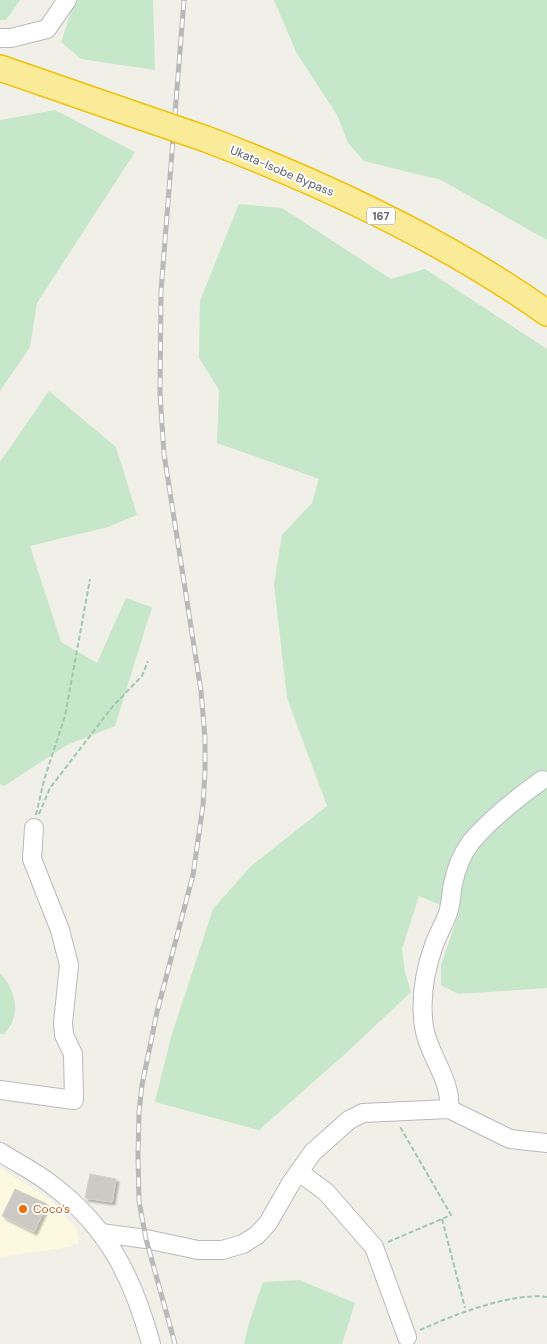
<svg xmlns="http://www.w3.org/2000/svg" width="547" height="1344" font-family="'DM Sans',sans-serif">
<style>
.commercial{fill:#fdf9e1}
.green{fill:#c6e7ca}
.building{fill:#cccac5;stroke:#d5d2c7;filter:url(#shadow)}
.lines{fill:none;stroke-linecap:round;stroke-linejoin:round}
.minor-casing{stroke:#b8b9be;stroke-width:20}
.highway-casing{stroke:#f0c009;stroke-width:28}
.path{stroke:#a0c7af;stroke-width:2;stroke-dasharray:5 2.5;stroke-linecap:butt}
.minor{stroke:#fff;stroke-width:18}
.highway{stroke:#f9eb97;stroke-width:25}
.rail-casing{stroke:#b8b9b9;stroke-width:5}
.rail{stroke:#fff;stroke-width:3;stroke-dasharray:9;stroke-linecap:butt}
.highway-bridge-casing{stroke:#f0c009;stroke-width:28;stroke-linecap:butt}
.highway-bridge{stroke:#f9eb97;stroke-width:25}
.food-dot{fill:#e8710a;stroke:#fff;stroke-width:2}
.labels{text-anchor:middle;stroke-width:4;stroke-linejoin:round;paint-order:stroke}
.shield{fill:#fff;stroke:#8f9195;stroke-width:1}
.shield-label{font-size:11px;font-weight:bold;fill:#5f6268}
.street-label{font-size:12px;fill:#5f6268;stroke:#fff}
.food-label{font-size:12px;fill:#c56008;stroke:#fff;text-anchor:start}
</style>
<defs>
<filter id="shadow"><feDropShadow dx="3" dy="3" stdDeviation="1" flood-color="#0004"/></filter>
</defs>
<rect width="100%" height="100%" fill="#f1f0e8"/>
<path class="commercial" d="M 0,1168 L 51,1200 L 77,1229 L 79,1242 L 69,1247 L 0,1257 Z"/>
<g class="green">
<path d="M 0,0 L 20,0 L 6,20 L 0,20 Z"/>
<path d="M 75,0 L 153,0 L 155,70 L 81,59 L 61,42 Z"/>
<path d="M 274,0 L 547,0 L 547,240 L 441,180 L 364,161 L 348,143 L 337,115 L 296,52 Z"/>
<path d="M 55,110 L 135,152 L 37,303 L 30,347 L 0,391 L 0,120 Z"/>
<path d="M 239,204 L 282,208 L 391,279 L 425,269 L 547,349 L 547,988 L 458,994 L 441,985 L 441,965 L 459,913 L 419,896 L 402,949 L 405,972 L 411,992 L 344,1055 L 259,1130 L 155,1102 L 171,1037 L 213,909 L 251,866 L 327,806 L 287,698 L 274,584 L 282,535 L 312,503 L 319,479 L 217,443 L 219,390 L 199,358 L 200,301 Z"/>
<path d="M 49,391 L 116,447 L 137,515 L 108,527 L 30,546 L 61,642 L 97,663 L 126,598 L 152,607 L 115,726 L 67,745 L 4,786 L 0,784 L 0,462 Z"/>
<path d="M 0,973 C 16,990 22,1016 4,1034 L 0,1034 Z"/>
<path d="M 299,1280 L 355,1303 L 342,1344 L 244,1344 L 249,1323 L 263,1282 Z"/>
</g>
<g class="building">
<path d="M 90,1174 L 116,1179 L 112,1202 L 85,1198 Z"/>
<path d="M 15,1189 L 47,1204 L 34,1232 L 2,1216 Z"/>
</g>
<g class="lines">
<g class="minor-casing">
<g id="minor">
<path d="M 0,38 L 11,38 L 47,29 L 67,0"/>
<path d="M 0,1090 L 74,1100 L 73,1054 L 64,1035 L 63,1023 L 69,965 L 60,930 L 32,859 L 34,828"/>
<path d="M 449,1109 C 452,1079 428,1055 424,1027 C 420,999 425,970 434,945 C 438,934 444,924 448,913 C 451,904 451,894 453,884 C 456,869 462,854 471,842 C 491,818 517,798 542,780"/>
<path d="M 0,1152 C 17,1163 36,1172 52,1185 C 108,1227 133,1278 151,1344"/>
<path d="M 299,1172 L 326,1192 L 374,1247 L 407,1337"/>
<path d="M 101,1233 L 146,1239 L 198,1250 L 222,1250 L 243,1244 L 257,1235 L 268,1223 L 291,1183 L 313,1152 L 349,1120 L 363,1113 L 449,1109 L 510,1139 L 547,1143"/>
</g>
</g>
<g class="highway-casing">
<g id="highway">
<path d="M 0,68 L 130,113"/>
<path d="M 206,139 C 324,184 443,239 547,313"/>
</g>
</g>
<g class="path">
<path d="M 39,814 L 50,788 L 113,706 L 142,676 L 148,661"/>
<path d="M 36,815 L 44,780 L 65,716 L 90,579"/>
<path d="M 442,1219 L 465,1308"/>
<path d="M 388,1242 L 451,1215 L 399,1125"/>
<path d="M 420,1330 C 453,1315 512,1292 547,1297"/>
</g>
<use href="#minor" class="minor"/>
<use href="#highway" class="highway"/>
<g class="rail-casing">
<path id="rail" d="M 175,1344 L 146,1239 L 139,1201 L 138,1156 L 139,1112 L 142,1085 L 157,1012 L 193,875 L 203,805 L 205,772 L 205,738 L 201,691 L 164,454 L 160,394 L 161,291 L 184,0"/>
</g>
<use href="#rail" class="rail"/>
<g class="highway-bridge-casing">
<path id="highway-bridge" d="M 130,113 L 206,139"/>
</g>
<use href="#highway-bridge" class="highway-bridge"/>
</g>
<circle class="food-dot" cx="23" cy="1209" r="5"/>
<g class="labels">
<rect class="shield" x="367" y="207.5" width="28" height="17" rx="4"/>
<g class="shield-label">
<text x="381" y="220">167</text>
</g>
<g class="street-label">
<text transform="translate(282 171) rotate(23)" y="4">Ukata-Isobe Bypass</text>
</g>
<g class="food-label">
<text x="33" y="1213">Coco's</text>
</g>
</g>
</svg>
